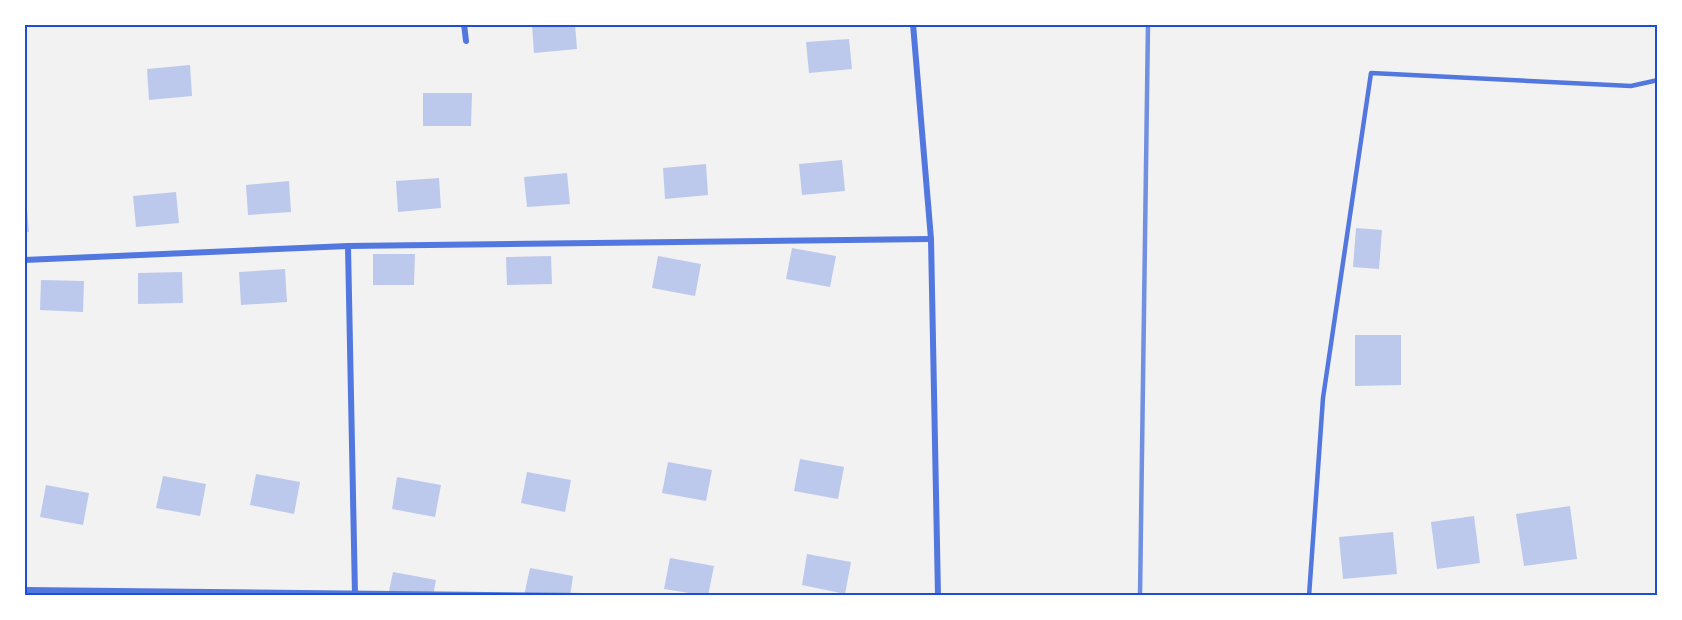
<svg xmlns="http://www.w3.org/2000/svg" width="1682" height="620" font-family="Helvetica,sans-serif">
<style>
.building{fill:#bdc9ec}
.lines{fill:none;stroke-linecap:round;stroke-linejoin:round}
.service{stroke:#5277de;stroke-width:4.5}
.minor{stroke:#5277de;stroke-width:6}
.rail{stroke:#7290e2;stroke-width:4.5}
.neatline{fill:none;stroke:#1d4ed8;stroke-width:2}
</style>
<rect width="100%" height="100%" fill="#f2f2f2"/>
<g class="building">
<path d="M 532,24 L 575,24 L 577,49 L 534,53 Z"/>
<path d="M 849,39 L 852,69 L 809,73 L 806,42 Z"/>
<path d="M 190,65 L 192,96 L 149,100 L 147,69 Z"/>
<path d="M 423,93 L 472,93 L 471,126 L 423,126 Z"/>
<path d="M 842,160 L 845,191 L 802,195 L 799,164 Z"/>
<path d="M 706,164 L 708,195 L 665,199 L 663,168 Z"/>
<path d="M 567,173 L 570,204 L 527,207 L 524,177 Z"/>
<path d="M 439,178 L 441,208 L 398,212 L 396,181 Z"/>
<path d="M 289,181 L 291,212 L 248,215 L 246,185 Z"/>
<path d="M 176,192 L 179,223 L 136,227 L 133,196 Z"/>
<path d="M 24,198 L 26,198 L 29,232 L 24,232 Z"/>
<path d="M 1356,228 L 1382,230 L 1379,269 L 1353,267 Z"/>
<path d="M 792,248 L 836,256 L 830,287 L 786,279 Z"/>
<path d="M 373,254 L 415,254 L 414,285 L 373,285 Z"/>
<path d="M 551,256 L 552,284 L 507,285 L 506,257 Z"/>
<path d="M 658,256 L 701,264 L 695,296 L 652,288 Z"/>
<path d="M 285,269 L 287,302 L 241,305 L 239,272 Z"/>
<path d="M 182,272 L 183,303 L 138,304 L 138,273 Z"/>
<path d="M 41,280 L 84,281 L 83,312 L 40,310 Z"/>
<path d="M 1355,335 L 1401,335 L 1401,385 L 1355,386 Z"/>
<path d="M 800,459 L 844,467 L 838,499 L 794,491 Z"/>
<path d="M 668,462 L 712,470 L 706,501 L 662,493 Z"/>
<path d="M 527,472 L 571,480 L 565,512 L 521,503 Z"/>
<path d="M 256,474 L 300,482 L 294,514 L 250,505 Z"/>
<path d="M 163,476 L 206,484 L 200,516 L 156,508 Z"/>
<path d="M 397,477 L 441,485 L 435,517 L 392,509 Z"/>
<path d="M 46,485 L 89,493 L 83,525 L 40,517 Z"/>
<path d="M 1570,506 L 1577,559 L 1524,566 L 1516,514 Z"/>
<path d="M 1474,516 L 1480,563 L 1437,569 L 1431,522 Z"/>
<path d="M 1393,532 L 1397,574 L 1343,579 L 1339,537 Z"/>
<path d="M 807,554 L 851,562 L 845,594 L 802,585 Z"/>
<path d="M 670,558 L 714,566 L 708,596 L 664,589 Z"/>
<path d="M 530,568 L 573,576 L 570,596 L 524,596 Z"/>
<path d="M 393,572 L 436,580 L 433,596 L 388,596 Z"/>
</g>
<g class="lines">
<path class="service" d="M 1309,596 L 1323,398 L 1371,73 L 1631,86 L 1658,80"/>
<g class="minor">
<path d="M 464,24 L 466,41"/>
<path d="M 913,24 L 931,239 L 938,596"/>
<path d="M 348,246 L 355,595"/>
<path d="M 24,260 L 348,246 L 931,239"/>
<path d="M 24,590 L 583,596"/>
</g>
<path class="rail" d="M 1140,596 L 1148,24"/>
</g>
<rect width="1682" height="620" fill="none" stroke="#ffffff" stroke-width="51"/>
<rect x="26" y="26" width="1630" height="568" class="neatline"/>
</svg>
